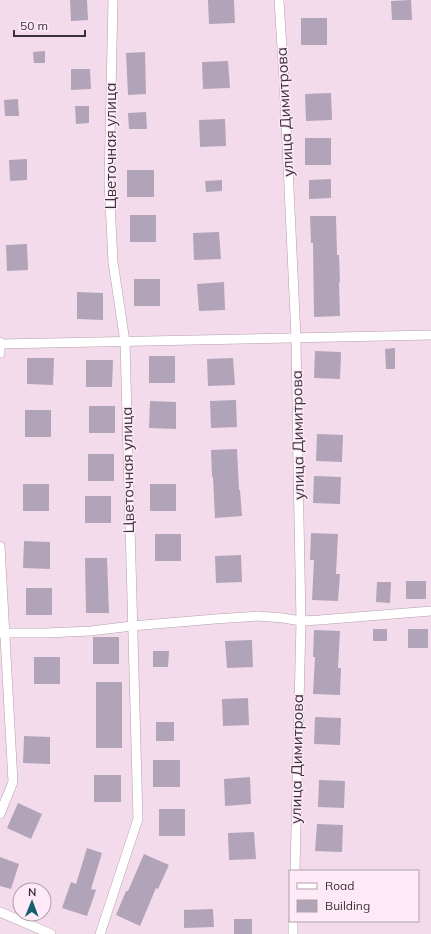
<svg xmlns="http://www.w3.org/2000/svg" width="431" height="934" font-family="Mulish,sans-serif">
<style>
.building{fill:#b1a3b8}
.lines{fill:none;stroke-linecap:round;stroke-linejoin:round}
.minor-casing{stroke:#b49ead;stroke-width:10}
.minor{stroke:#fff;stroke-width:9}
.labels{text-anchor:middle;stroke-width:3;stroke-linejoin:round;paint-order:stroke}
.street-label{font-size:15px;fill:#3a3137;stroke:#feeaf7}
</style>
<rect width="100%" height="100%" fill="#f3dbec"/>
<g class="building">
<path d="M 70,0 L 87,0 L 88,20 L 71,21 Z"/>
<path d="M 208,0 L 234,0 L 235,23 L 209,24 Z"/>
<path d="M 411,0 L 412,20 L 392,20 L 391,1 Z"/>
<rect x="301" y="18" width="26" height="27"/>
<path d="M 45,51 L 45,63 L 34,63 L 33,52 Z"/>
<path d="M 145,52 L 146,94 L 128,95 L 126,53 Z"/>
<path d="M 228,61 L 230,88 L 203,89 L 202,62 Z"/>
<path d="M 71,69 L 90,69 L 91,89 L 71,90 Z"/>
<path d="M 331,93 L 332,120 L 306,121 L 305,94 Z"/>
<path d="M 18,99 L 19,116 L 5,116 L 4,100 Z"/>
<path d="M 75,106 L 89,106 L 89,123 L 76,124 Z"/>
<path d="M 146,112 L 147,129 L 129,129 L 128,113 Z"/>
<path d="M 225,119 L 226,146 L 200,147 L 199,120 Z"/>
<rect x="305" y="138" width="26" height="27"/>
<path d="M 27,159 L 27,180 L 10,181 L 9,160 Z"/>
<rect x="127" y="170" width="27" height="27"/>
<path d="M 331,179 L 331,198 L 309,199 L 309,180 Z"/>
<path d="M 222,180 L 222,191 L 206,192 L 205,181 Z"/>
<rect x="130" y="215" width="26" height="27"/>
<path d="M 310,216 L 336,216 L 337,255 L 339,255 L 340,282 L 339,282 L 340,316 L 314,317 L 313,243 L 311,243 Z"/>
<path d="M 219,232 L 221,259 L 194,260 L 193,233 Z"/>
<path d="M 27,244 L 28,270 L 7,271 L 6,245 Z"/>
<rect x="134" y="279" width="26" height="27"/>
<path d="M 224,282 L 225,310 L 199,311 L 197,284 Z"/>
<path d="M 77,292 L 103,293 L 103,320 L 77,319 Z"/>
<path d="M 395,348 L 395,369 L 386,369 L 385,349 Z"/>
<path d="M 315,351 L 341,352 L 340,379 L 314,378 Z"/>
<rect x="149" y="356" width="26" height="27"/>
<path d="M 27,358 L 54,358 L 53,385 L 27,384 Z"/>
<path d="M 233,358 L 235,385 L 208,386 L 207,359 Z"/>
<path d="M 86,360 L 113,360 L 112,387 L 86,387 Z"/>
<path d="M 236,400 L 237,427 L 211,428 L 210,401 Z"/>
<path d="M 150,401 L 176,402 L 176,429 L 149,428 Z"/>
<rect x="89" y="406" width="26" height="27"/>
<rect x="25" y="410" width="26" height="27"/>
<path d="M 317,434 L 343,435 L 342,462 L 316,461 Z"/>
<path d="M 237,449 L 239,490 L 240,490 L 242,516 L 215,518 L 213,477 L 212,477 L 211,450 Z"/>
<rect x="88" y="454" width="26" height="27"/>
<path d="M 314,476 L 341,477 L 340,504 L 313,503 Z"/>
<rect x="23" y="484" width="26" height="27"/>
<rect x="150" y="484" width="26" height="27"/>
<rect x="85" y="496" width="26" height="27"/>
<path d="M 311,533 L 338,534 L 336,574 L 340,574 L 338,601 L 312,600 L 314,560 L 310,560 Z"/>
<rect x="155" y="534" width="26" height="27"/>
<path d="M 24,541 L 50,542 L 50,569 L 23,568 Z"/>
<path d="M 241,555 L 242,582 L 216,583 L 215,556 Z"/>
<path d="M 85,558 L 107,558 L 109,613 L 86,613 Z"/>
<rect x="406" y="581" width="20" height="18"/>
<path d="M 377,582 L 391,582 L 390,603 L 376,602 Z"/>
<rect x="26" y="588" width="26" height="27"/>
<rect x="373" y="629" width="14" height="12"/>
<rect x="408" y="629" width="20" height="19"/>
<path d="M 314,630 L 340,631 L 338,668 L 341,668 L 340,695 L 313,694 L 315,657 L 313,657 Z"/>
<rect x="93" y="637" width="26" height="27"/>
<path d="M 252,640 L 253,667 L 227,668 L 225,641 Z"/>
<path d="M 153,651 L 169,651 L 168,667 L 153,667 Z"/>
<rect x="34" y="657" width="26" height="27"/>
<rect x="96" y="682" width="26" height="66"/>
<path d="M 248,698 L 249,725 L 223,726 L 222,699 Z"/>
<path d="M 315,717 L 341,718 L 340,745 L 314,744 Z"/>
<rect x="156" y="722" width="18" height="19"/>
<path d="M 24,736 L 50,737 L 50,764 L 23,763 Z"/>
<rect x="153" y="760" width="27" height="27"/>
<rect x="94" y="775" width="27" height="27"/>
<path d="M 250,777 L 251,804 L 225,806 L 224,779 Z"/>
<path d="M 319,780 L 345,781 L 344,808 L 318,807 Z"/>
<path d="M 18,803 L 42,814 L 31,839 L 7,828 Z"/>
<rect x="159" y="809" width="26" height="27"/>
<path d="M 317,824 L 343,825 L 342,852 L 315,851 Z"/>
<path d="M 254,832 L 256,859 L 229,860 L 228,833 Z"/>
<path d="M 87,848 L 102,853 L 91,889 L 96,890 L 87,916 L 62,908 L 71,882 L 76,884 Z"/>
<path d="M 144,854 L 169,865 L 158,889 L 156,888 L 140,926 L 116,915 L 126,891 L 128,891 Z"/>
<path d="M 0,857 L 19,864 L 11,889 L 0,886 Z"/>
<path d="M 213,909 L 214,927 L 184,928 L 184,910 Z"/>
<rect x="234" y="919" width="18" height="15"/>
</g>
<g class="lines">
<g class="minor-casing">
<g id="minor">
<path d="M 279,0 L 284,80 L 296,338 L 298,469 L 301,621 L 295,871"/>
<path d="M 0,342 L 0,353"/>
<path d="M 0,344 L 431,335"/>
<path d="M 0,546 L 13,782 L 0,814"/>
<path d="M 0,633 L 46,633 L 91,631 L 132,626 L 215,619 L 258,616 L 283,618 L 301,621 L 319,620 L 431,611"/>
<path d="M 0,912 L 51,934"/>
<path d="M 100,934 L 138,819 L 125,342 L 113,262 L 109,182 L 113,0"/>
<path d="M 293,934 L 293,921"/>
</g>
</g>
<use href="#minor" class="minor"/>
</g>
<g class="labels">
<g class="street-label">
<text transform="translate(285 112) rotate(-93)" y="5">улица Димитрова</text>
<text transform="translate(111 146) rotate(-90)" y="5">Цветочная улица</text>
<text transform="translate(298 435) rotate(-91)" y="5">улица Димитрова</text>
<text transform="translate(128 470) rotate(-91)" y="5">Цветочная улица</text>
<text transform="translate(297 759) rotate(-89)" y="5">улица Димитрова</text>
</g>
</g>
<rect x="289" y="870" width="130" height="52" fill="#feeaf7" stroke="#b0a0aa"/>
<rect x="297" y="883" width="20" height="6" fill="#ffffff" stroke="#b0a0aa"/>
<text x="325" y="890" font-size="12" fill="#3a3137">Road</text>
<rect x="297" y="900" width="20" height="12" fill="#b1a3b8" stroke="#b0a0aa"/>
<text x="325" y="910" font-size="12" fill="#3a3137">Building</text>
<g transform="translate(32 902) rotate(1)"><circle r="19" fill="#feeaf7" stroke="#b0a0aa"/>
<path d="M0-3L7 15L0 10L-7 15Z" fill="#175f6f"/>
<text y="-6" font-size="11" font-weight="bold" text-anchor="middle" fill="#3a3137">N</text>
</g>
<path d="M14 30v6h71v-6" fill="none" stroke="#3a3137" stroke-width="2"/>
<text x="20" y="30" font-size="12" fill="#3a3137" stroke="#feeaf7" stroke-width="3" paint-order="stroke">50 m</text>
</svg>
